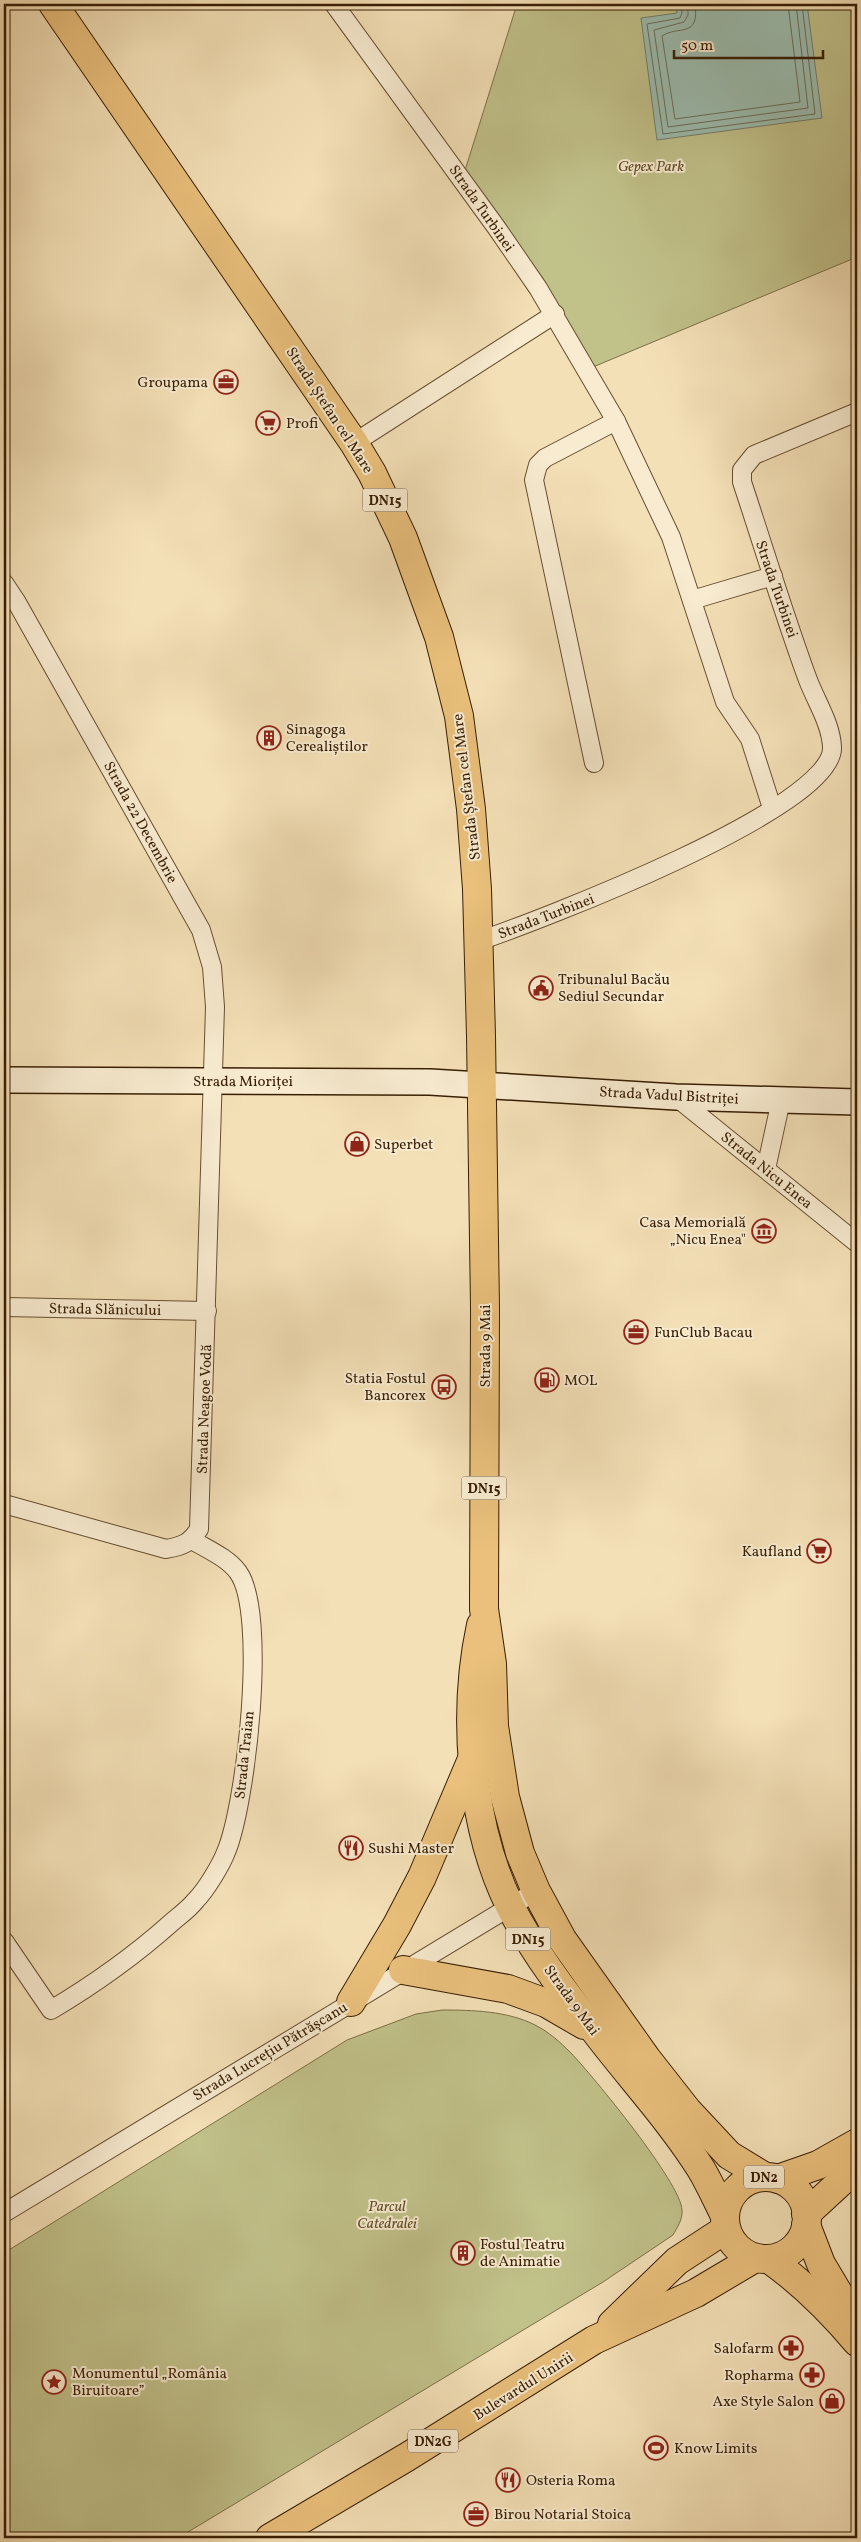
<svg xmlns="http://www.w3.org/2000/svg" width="861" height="2542" font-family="Vollkorn,serif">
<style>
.green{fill:#c1c18a;stroke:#7c7046}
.water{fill:#9cbdb0;stroke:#747d6b}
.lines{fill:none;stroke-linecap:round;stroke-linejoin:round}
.shore{stroke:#6a6e5a;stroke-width:1}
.street-casing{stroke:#674e30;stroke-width:20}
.secondary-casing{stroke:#381e03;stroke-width:28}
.primary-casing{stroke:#381e03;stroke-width:30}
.street{stroke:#f8ebd0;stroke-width:18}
.secondary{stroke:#f8ebd0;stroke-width:25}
.primary{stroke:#eac07c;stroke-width:28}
.labels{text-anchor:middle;stroke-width:4;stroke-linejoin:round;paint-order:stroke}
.shield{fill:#f8ebd0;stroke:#725c40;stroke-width:1}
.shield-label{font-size:14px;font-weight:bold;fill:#381e03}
.park-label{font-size:15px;font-style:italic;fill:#614f2c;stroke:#f8ebd0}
.street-label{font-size:15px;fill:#381e03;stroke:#f8ebd0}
.poi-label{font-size:15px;fill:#381e03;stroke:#f8ebd0;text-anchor:start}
</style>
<rect width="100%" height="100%" fill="#f4e0b7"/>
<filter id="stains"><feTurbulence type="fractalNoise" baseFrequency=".004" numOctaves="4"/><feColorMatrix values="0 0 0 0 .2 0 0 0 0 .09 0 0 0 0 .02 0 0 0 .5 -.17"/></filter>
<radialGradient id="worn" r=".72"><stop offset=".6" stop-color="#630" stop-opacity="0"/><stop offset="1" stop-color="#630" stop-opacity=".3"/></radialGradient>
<g class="green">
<path d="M 517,4 L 857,4 L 857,257 L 581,372 L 462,180 Z"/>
<path d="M 442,2010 C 472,2010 508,2011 535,2025 C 549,2032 560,2042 571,2053 C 593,2076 681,2183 682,2210 C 683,2219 677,2228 673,2235 L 603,2282 L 178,2538 L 4,2538 L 4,2253 L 347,2040 L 416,2014 Z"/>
</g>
<path class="water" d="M 676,4 L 807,4 L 822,118 L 657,140 L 641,18 L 677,13 Z"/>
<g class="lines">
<g class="shore">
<path d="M 681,4 L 682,13 L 680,18 L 647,24 L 663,134 L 815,114 L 802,4"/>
<path d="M 688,4 L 688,15 L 684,22 L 654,30 L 668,127 L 808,108 L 796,4"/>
<path d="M 695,4 C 700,39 678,25 662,36 L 675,119 L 800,102 L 788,4"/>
</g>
<g class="street-casing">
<g id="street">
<path d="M 334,4 L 496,227 L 538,288 L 616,421 L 671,537 L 725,702 L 750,739 L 772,808"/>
<path d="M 354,443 L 555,314"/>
<path d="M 4,583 L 16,601 L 201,930 L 212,967 L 215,1007 L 199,1529 C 190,1543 183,1546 166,1549 L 4,1504"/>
<path d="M 692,600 L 773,576"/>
<path d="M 594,763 L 534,480 L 538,465 L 545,458 L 616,421"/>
<path d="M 479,941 C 535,922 836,808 832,747 C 831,724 816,701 808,680 C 784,615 764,548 742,482 L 742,470 L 754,455 L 857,412"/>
<path d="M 676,1097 L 857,1243"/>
<path d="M 766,1169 L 781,1100"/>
<path d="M 4,1307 L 207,1311"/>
<path d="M 4,1941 L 51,2010 C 93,1985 134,1956 171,1923 C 179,1916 189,1909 196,1900 C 206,1890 221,1865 226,1852 C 246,1805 268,1613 238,1572 C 228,1558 207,1549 192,1540"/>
<path d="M 4,2213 L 536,1891"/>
</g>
</g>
<g class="secondary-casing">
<path id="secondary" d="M 4,1080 L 430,1082 L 676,1097 L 857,1102"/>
</g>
<g class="primary-casing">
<g id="primary">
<path d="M 53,4 L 354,443 L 372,473 L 403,538 L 439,637 L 459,716 L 471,809 L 477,889 L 481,1036 L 485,1308 L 484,1609 L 492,1664 L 494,1726 L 505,1797 L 520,1853 L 536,1891 L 562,1939 L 647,2059 L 687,2110 L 729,2155 L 765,2177"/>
<path d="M 481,1625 C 462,1713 470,1825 510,1906 C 533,1951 564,1992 595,2031 C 630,2077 670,2120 701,2169 C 710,2184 717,2200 725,2216"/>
<path d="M 403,1970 L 508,1989 L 546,2003 L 584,2025"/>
<path d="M 351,2002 L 397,1925 L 422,1877 L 472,1759"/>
<circle cx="766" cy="2218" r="41"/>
<path d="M 778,2179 L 818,2165 L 857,2143"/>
<path d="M 806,2214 L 857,2167"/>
<path d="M 806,2225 L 821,2264 L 855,2321"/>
<path d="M 769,2259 C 803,2283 830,2310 857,2342"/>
<path d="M 612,2324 L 677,2261 L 726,2229"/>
<path d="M 270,2538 L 407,2457 L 594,2340 L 696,2293 L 755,2258"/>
</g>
</g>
<use href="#street" class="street"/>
<use href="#secondary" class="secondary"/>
<use href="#primary" class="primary"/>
</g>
<defs>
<g id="office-ring" transform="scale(1.25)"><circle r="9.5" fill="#f8ebd0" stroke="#8f2418" stroke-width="1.5"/><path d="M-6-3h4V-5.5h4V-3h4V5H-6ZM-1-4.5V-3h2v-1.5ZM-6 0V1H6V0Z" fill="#8f2418"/></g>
<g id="supermarket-ring" transform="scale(1.25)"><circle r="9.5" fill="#f8ebd0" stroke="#8f2418" stroke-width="1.5"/><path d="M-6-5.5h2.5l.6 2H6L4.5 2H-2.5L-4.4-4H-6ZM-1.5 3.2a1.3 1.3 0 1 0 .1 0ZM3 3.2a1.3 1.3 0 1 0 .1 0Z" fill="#8f2418"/></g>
<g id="building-ring" transform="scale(1.25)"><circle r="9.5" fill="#f8ebd0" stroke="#8f2418" stroke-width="1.5"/><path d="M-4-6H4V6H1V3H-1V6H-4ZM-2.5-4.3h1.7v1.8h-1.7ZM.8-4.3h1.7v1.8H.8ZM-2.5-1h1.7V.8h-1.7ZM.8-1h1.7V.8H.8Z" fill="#8f2418"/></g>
<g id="civic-ring" transform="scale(1.25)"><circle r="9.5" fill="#f8ebd0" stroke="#8f2418" stroke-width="1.5"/><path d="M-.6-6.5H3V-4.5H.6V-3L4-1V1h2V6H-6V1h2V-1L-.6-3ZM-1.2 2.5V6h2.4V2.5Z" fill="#8f2418"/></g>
<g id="shop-ring" transform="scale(1.25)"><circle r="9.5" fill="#f8ebd0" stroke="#8f2418" stroke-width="1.5"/><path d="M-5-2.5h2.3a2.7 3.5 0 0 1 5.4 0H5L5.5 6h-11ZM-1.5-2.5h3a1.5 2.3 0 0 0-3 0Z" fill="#8f2418"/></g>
<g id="museum-ring" transform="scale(1.25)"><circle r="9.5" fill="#f8ebd0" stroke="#8f2418" stroke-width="1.5"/><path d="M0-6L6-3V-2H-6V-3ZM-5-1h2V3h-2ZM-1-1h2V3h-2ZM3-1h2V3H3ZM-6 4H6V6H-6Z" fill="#8f2418"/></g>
<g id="fuel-ring" transform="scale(1.25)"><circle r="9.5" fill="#f8ebd0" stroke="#8f2418" stroke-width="1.5"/><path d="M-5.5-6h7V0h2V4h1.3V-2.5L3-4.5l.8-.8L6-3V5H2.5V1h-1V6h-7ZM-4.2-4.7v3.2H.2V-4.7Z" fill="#8f2418"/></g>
<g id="bus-ring" transform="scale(1.25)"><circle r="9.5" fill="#f8ebd0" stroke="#8f2418" stroke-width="1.5"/><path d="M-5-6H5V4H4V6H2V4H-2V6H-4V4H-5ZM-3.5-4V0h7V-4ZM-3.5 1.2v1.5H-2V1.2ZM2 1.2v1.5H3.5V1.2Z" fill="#8f2418"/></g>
<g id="restaurant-ring" transform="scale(1.25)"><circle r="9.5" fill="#f8ebd0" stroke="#8f2418" stroke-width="1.5"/><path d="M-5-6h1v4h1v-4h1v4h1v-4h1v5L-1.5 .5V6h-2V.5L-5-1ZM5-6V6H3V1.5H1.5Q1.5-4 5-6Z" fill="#8f2418"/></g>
<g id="pharmacy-ring" transform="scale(1.25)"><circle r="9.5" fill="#f8ebd0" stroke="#8f2418" stroke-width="1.5"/><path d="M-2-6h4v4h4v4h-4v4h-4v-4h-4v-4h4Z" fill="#8f2418"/></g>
<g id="sight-ring" transform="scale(1.25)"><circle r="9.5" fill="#f8ebd0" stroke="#8f2418" stroke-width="1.5"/><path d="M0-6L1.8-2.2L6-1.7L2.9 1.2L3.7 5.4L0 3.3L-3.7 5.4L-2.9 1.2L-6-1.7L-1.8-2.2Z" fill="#8f2418"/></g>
<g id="stadium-ring" transform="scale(1.25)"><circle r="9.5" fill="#f8ebd0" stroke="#8f2418" stroke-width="1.5"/><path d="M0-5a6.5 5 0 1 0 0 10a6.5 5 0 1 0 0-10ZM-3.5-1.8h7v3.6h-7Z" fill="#8f2418"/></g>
</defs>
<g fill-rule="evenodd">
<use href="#office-ring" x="226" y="382"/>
<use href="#supermarket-ring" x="268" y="423"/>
<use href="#building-ring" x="269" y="738"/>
<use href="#civic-ring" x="541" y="988"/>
<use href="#shop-ring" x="357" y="1144"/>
<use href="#museum-ring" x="764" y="1231"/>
<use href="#office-ring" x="636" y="1332"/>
<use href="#fuel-ring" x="547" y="1380"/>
<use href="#bus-ring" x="444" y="1387"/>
<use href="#supermarket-ring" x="819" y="1551"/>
<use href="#restaurant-ring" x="351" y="1848"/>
<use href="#building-ring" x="463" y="2253"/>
<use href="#pharmacy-ring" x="791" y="2348"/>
<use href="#pharmacy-ring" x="812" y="2375"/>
<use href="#sight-ring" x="54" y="2382"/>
<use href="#shop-ring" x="832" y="2401"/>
<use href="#stadium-ring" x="656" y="2448"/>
<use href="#restaurant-ring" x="508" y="2480"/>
<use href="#office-ring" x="476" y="2514"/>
</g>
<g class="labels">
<g class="shield">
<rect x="362.5" y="488.5" width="45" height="23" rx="4"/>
<rect x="461.5" y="1476.5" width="45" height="23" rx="4"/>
<rect x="505.5" y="1927.5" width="45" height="23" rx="4"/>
<rect x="744" y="2165.5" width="40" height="23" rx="4"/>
<rect x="408" y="2429.5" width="50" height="23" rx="4"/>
</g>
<g class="shield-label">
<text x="385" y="505">DN15</text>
<text x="484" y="1493">DN15</text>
<text x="528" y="1944">DN15</text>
<text x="764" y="2182">DN2</text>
<text x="433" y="2446">DN2G</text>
</g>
<g class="park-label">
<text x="651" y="171">Gepex Park</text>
<text x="387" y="2211">Parcul<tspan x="387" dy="17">Catedralei</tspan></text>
</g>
<g class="street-label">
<text transform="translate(482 208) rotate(55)" y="5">Strada Turbinei</text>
<text transform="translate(330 410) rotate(57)" y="5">Strada Ștefan cel Mare</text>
<text transform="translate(777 589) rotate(71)" y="5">Strada Turbinei</text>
<text transform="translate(466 787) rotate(-97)" y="5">Strada Ștefan cel Mare</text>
<text transform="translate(141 822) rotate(61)" y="5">Strada 22 Decembrie</text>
<text transform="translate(546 916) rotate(-21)" y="5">Strada Turbinei</text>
<text x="243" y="1086">Strada Mioriței</text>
<text transform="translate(669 1095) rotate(3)" y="5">Strada Vadul Bistriței</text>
<text transform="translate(767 1170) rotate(39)" y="5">Strada Nicu Enea</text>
<text transform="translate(105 1309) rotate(1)" y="5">Strada Slănicului</text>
<text transform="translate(485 1346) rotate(-90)" y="5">Strada 9 Mai</text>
<text transform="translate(204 1409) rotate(-88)" y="5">Strada Neagoe Vodă</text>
<text transform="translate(244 1755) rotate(-84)" y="5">Strada Traian</text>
<text transform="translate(572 2000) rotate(54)" y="5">Strada 9 Mai</text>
<text transform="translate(270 2051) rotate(-31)" y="5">Strada Lucrețiu Pătrășcanu</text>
<text transform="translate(523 2386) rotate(-32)" y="5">Bulevardul Unirii</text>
</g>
<g class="poi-label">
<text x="208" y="387" text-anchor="end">Groupama</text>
<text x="286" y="428">Profi</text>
<text x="286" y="734">Sinagoga<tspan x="286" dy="17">Cerealiștilor</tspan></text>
<text x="558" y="984">Tribunalul Bacău<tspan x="558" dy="17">Sediul Secundar</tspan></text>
<text x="374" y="1149">Superbet</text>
<text x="746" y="1227" text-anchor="end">Casa Memorială<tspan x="746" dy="17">„Nicu Enea"</tspan></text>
<text x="654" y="1337">FunClub Bacau</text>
<text x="426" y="1383" text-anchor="end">Statia Fostul<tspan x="426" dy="17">Bancorex</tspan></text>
<text x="564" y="1385">MOL</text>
<text x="802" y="1556" text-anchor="end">Kaufland</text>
<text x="368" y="1853">Sushi Master</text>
<text x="480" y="2249">Fostul Teatru<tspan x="480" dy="17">de Animatie</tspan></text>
<text x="774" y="2353" text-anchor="end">Salofarm</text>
<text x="72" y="2378">Monumentul „România<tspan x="72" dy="17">Biruitoare”</tspan></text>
<text x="794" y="2380" text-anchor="end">Ropharma</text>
<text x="814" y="2406" text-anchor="end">Axe Style Salon</text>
<text x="674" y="2453">Know Limits</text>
<text x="526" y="2485">Osteria Roma</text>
<text x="494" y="2519">Birou Notarial Stoica</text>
</g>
</g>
<rect width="861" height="2542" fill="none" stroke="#f4e0b7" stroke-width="20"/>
<rect x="5" y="5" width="851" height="2532" fill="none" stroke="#381e03" stroke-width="2.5"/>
<rect x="10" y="10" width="841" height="2522" fill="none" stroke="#381e03"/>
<path d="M674 50v8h149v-8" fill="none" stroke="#381e03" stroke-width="2.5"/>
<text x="681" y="50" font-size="15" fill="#381e03" stroke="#f8ebd0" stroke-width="4" paint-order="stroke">50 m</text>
<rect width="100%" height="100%" filter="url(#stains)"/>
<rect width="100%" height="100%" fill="url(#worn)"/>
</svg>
